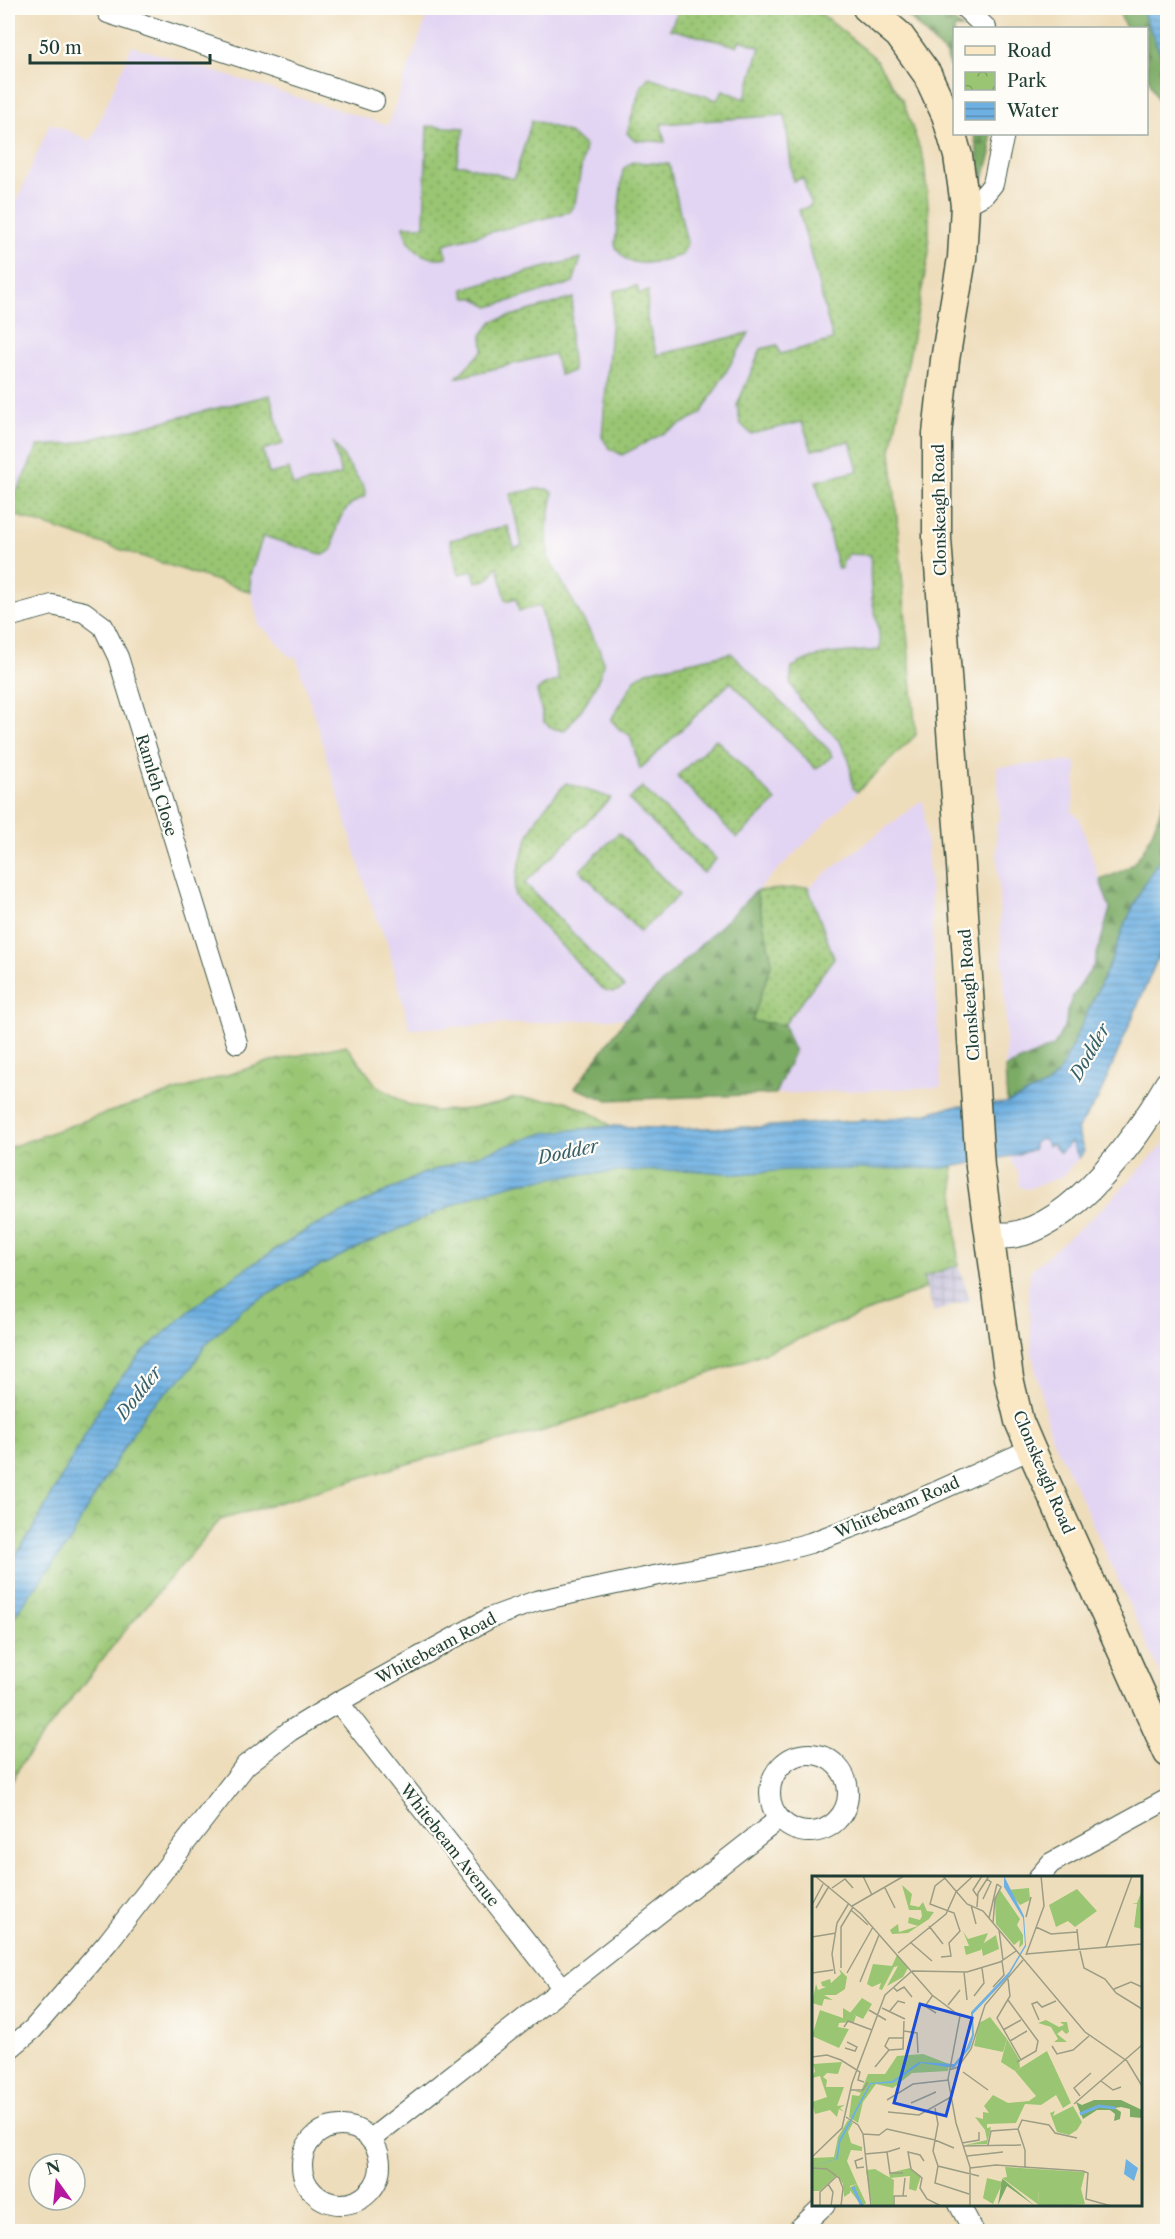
<svg xmlns="http://www.w3.org/2000/svg" width="1175" height="2239" font-family="'Libre Caslon Text',serif">
<style>
.built{fill:#e2d4f3}
.industrial{fill:url(#industrial-grid)}
.grass{fill:url(#grass-dots);stroke:#5c8254;stroke-width:1.5}
.forest{fill:url(#forest-firs);stroke:#4d744c;stroke-width:1.5}
.park{fill:url(#park-crowns);stroke:#5c8254;stroke-width:1.5}
.water{fill:url(#water-rules);stroke:#46768b;stroke-width:1.5}
.lines{fill:none;stroke-linecap:round;stroke-linejoin:round}
.minor-casing{stroke:#3e5548;stroke-width:22}
.tertiary-casing{stroke:#3e5548;stroke-width:28}
.secondary-casing{stroke:#3e5548;stroke-width:31}
.minor{stroke:#fff;stroke-width:20}
.tertiary{stroke:#fff;stroke-width:26}
.secondary{stroke:#fae7c3;stroke-width:28}
.labels{text-anchor:middle;stroke-width:4.5;stroke-linejoin:round;paint-order:stroke}
.street-label{font-size:16px;fill:#1f3d34;stroke:#fdfcf7}
.water-label{font-size:18px;font-style:italic;fill:#376068;stroke:#fdfcf7}
.inset-river{fill:none;stroke:#6eb0e2;stroke-width:3}
.inset-road{fill:none;stroke:#9b9d85;stroke-width:1.5}
.view{fill:#1d4ed8;fill-opacity:0.15;stroke:#1d4ed8;stroke-width:3}
.inset-edge{fill:none;stroke:#1f3d34;stroke-width:3}
</style>
<defs>
<pattern id="industrial-grid" width="8" height="8" patternUnits="userSpaceOnUse" patternTransform="scale(1.5)"><rect width="8" height="8" fill="#c5c0da"/><path d="M0 4h8M4 0v8" fill="none" stroke="#9f9db2"/></pattern>
<pattern id="grass-dots" width="8" height="8" patternUnits="userSpaceOnUse" patternTransform="scale(1.5)"><rect width="8" height="8" fill="#9ac673"/><path d="M2 2h.1M6 6h.1" fill="none" stroke="#7da25f" stroke-width="1.8" stroke-linecap="round"/></pattern>
<pattern id="forest-firs" width="22" height="20" patternUnits="userSpaceOnUse" patternTransform="scale(1.5)"><rect width="22" height="20" fill="#7bab65"/><path d="M5 1l3.5 6h-7zM16 11l3.5 6h-7z" fill="#648c54"/></pattern>
<pattern id="park-crowns" width="20" height="18" patternUnits="userSpaceOnUse" patternTransform="scale(1.5)"><rect width="20" height="18" fill="#9ac673"/><path d="M2 6a3 3 0 1 1 6 0M12 15a3 3 0 1 1 6 0" fill="none" stroke="#7da25f"/></pattern>
<pattern id="water-rules" width="6" height="5" patternUnits="userSpaceOnUse" patternTransform="scale(1.5)"><rect width="6" height="5" fill="#6eb0e2"/><path d="M0 2.5h6" fill="none" stroke="#5a90b8"/></pattern>
</defs>
<rect width="100%" height="100%" fill="#fdfcf7"/>
<filter id="ink" filterUnits="userSpaceOnUse"><feTurbulence type="fractalNoise" baseFrequency=".0167" numOctaves="2"/><feDisplacementMap in="SourceGraphic" scale="12" xChannelSelector="R" yChannelSelector="G"/><feConvolveMatrix kernelMatrix="1 2 1 2 8 2 1 2 1" color-interpolation-filters="sRGB"/></filter>
<filter id="wash" filterUnits="userSpaceOnUse"><feTurbulence type="fractalNoise" baseFrequency=".008" numOctaves="4" result="noise"/><feDisplacementMap in="SourceGraphic" scale="24" xChannelSelector="R" yChannelSelector="G"/><feGaussianBlur stdDeviation="1.35" result="paint"/><feColorMatrix in="noise" values="0 0 0 0 0 0 0 0 0 0 0 0 0 0 0 0 0 1.4 0 .05"/><feComposite in="paint" operator="in"/></filter>
<g filter="url(#wash)">
<rect width="100%" height="100%" fill="#edb"/>
<g class="built">
<path d="M 430,8 L 809,8 L 820,13 L 874,57 L 903,101 L 924,161 L 929,216 L 929,253 L 891,450 L 916,735 L 626,1018 L 410,1029 L 387,942 L 372,907 L 296,656 L 290,657 L 268,632 L 259,626 L 251,592 L 8,513 L 8,222 L 50,123 L 91,141 L 132,46 L 388,125 Z"/>
<path d="M 1074,761 L 1077,767 L 1072,812 L 1079,818 L 1110,909 L 1094,965 L 1073,996 L 1067,1011 L 1066,1023 L 1054,1046 L 1005,1068 L 1006,1013 L 1000,926 L 996,822 L 1000,821 L 997,767 Z"/>
<path d="M 921,801 L 923,801 L 924,809 L 930,886 L 941,1087 L 775,1094 L 794,1052 L 784,1025 L 834,958 L 808,887 Z"/>
<path d="M 1041,1139 L 1048,1145 L 1071,1142 L 1079,1158 L 1061,1177 L 1027,1189 L 1022,1188 L 1019,1186 L 1018,1172 L 1012,1163 L 1011,1156 L 1033,1150 L 1035,1142 Z"/>
<path d="M 1167,1141 L 1167,1688 L 1075,1485 L 1051,1436 L 1032,1354 L 1028,1286 L 1031,1270 L 1106,1205 Z"/>
</g>
<path class="industrial" d="M 958,1265 L 970,1300 L 934,1312 L 922,1277 Z"/>
<g class="grass">
<path d="M 674,8 L 809,8 L 820,13 L 874,57 L 903,101 L 924,161 L 929,216 L 929,253 L 891,450 L 916,735 L 857,792 L 853,788 L 849,760 L 840,742 L 800,700 L 790,682 L 792,668 C 815,650 852,653 880,650 C 880,628 876,619 872,598 C 870,584 870,569 871,555 L 847,554 L 847,559 L 843,559 L 842,568 L 838,569 L 816,481 L 858,471 L 850,441 L 812,450 L 802,422 L 751,434 L 740,423 L 737,405 L 761,349 L 777,345 L 780,354 L 833,340 L 799,210 L 811,206 L 803,178 L 793,181 L 785,115 L 661,124 L 665,142 L 634,140 L 627,133 L 641,86 L 649,77 L 717,100 L 723,90 L 745,99 L 760,47 L 740,40 L 737,46 L 670,29 L 677,14 Z"/>
<path d="M 532,120 L 568,132 L 585,146 L 575,203 L 569,212 L 444,244 L 447,257 C 424,262 407,249 404,226 L 424,226 L 427,126 L 465,128 L 456,165 L 464,165 L 514,179 Z"/>
<path d="M 633,162 L 669,164 L 687,243 L 682,255 C 659,261 628,274 615,245 L 623,169 Z"/>
<path d="M 581,258 L 573,283 L 489,307 L 475,298 L 466,298 L 463,289 Z"/>
<path d="M 637,286 L 639,294 L 648,291 L 647,319 L 657,355 L 749,333 L 701,414 L 622,455 L 609,448 L 602,437 L 614,291 Z"/>
<path d="M 573,298 L 570,340 L 573,371 L 560,375 L 554,354 L 456,378 L 483,350 L 482,335 L 493,321 Z"/>
<path d="M 270,395 L 283,444 L 263,450 L 269,474 L 289,469 L 293,486 L 341,475 L 333,442 L 364,487 L 366,496 C 341,505 335,525 333,549 L 324,555 L 263,536 L 250,575 L 251,592 L 8,513 L 8,500 L 18,489 L 38,446 L 72,444 Z"/>
<path d="M 536,489 L 547,489 L 553,493 L 547,528 L 548,557 L 599,648 C 600,652 602,657 603,661 C 603,680 577,718 564,731 L 552,728 L 544,722 L 537,691 L 543,686 L 559,680 L 540,606 L 519,611 L 516,598 L 506,601 L 498,566 L 487,580 L 476,582 L 473,571 L 459,574 L 450,540 L 508,526 L 514,548 L 522,546 L 510,494 Z"/>
<path d="M 731,653 L 829,750 L 832,756 L 816,769 L 731,682 L 640,769 L 630,735 L 620,730 L 611,720 L 635,679 L 647,671 Z"/>
<path d="M 716,739 L 776,801 L 737,838 L 677,776 Z"/>
<path d="M 566,783 L 611,798 L 525,883 L 624,987 C 615,994 609,993 600,987 L 515,896 C 513,880 526,839 534,824 C 542,808 555,796 566,783 Z"/>
<path d="M 642,787 L 716,859 L 703,873 L 629,800 Z"/>
<path d="M 619,833 L 679,895 L 640,932 L 580,870 Z"/>
<path d="M 808,887 L 834,958 L 784,1025 L 751,1021 L 772,962 L 756,891 Z"/>
</g>
<g class="forest">
<path d="M 900,8 L 937,8 L 962,28 L 954,28 L 954,74 L 946,55 Z"/>
<path d="M 1117,8 L 1141,8 L 1167,69 L 1167,122 L 1147,75 L 1146,28 L 1126,28 Z"/>
<path d="M 974,134 L 991,134 L 991,154 L 982,182 Z"/>
<path d="M 1167,789 L 1167,847 L 1144,884 L 1125,924 L 1111,961 L 1061,1070 L 1047,1085 L 1007,1103 L 1005,1068 L 1054,1046 L 1066,1023 L 1067,1011 L 1073,996 L 1094,965 L 1110,909 L 1100,880 C 1111,876 1121,872 1130,866 C 1149,851 1160,811 1167,789 Z"/>
<path d="M 756,891 L 772,962 L 752,1021 L 784,1025 L 794,1052 L 775,1094 L 607,1100 L 575,1088 L 626,1018 Z"/>
</g>
<path class="park" d="M 346,1045 L 377,1086 L 407,1104 L 435,1111 L 471,1109 L 501,1103 L 514,1098 L 566,1101 L 599,1117 L 611,1126 L 672,1129 L 758,1127 L 885,1119 L 920,1115 L 950,1107 L 958,1265 L 923,1277 L 926,1288 L 731,1366 L 540,1432 L 427,1458 L 220,1520 L 119,1638 L 21,1764 L 8,1789 L 8,1148 L 103,1114 L 268,1062 Z"/>
<g class="water">
<path d="M 1141,8 L 1167,8 L 1167,69 Z"/>
<path d="M 1167,847 L 1167,936 L 1098,1099 L 1077,1130 L 1084,1151 L 1079,1158 L 1071,1142 L 1060,1153 L 1052,1144 L 1048,1146 L 1046,1142 L 1041,1139 L 1035,1142 L 1033,1150 L 1011,1156 L 944,1168 L 785,1170 L 738,1174 L 689,1170 L 623,1171 L 559,1177 L 517,1183 L 478,1194 L 361,1246 L 302,1275 L 244,1308 L 206,1344 L 190,1370 L 146,1411 L 82,1517 L 71,1540 L 8,1624 L 8,1567 L 30,1534 L 108,1393 L 143,1352 L 194,1307 L 240,1272 L 305,1231 L 422,1174 L 544,1133 L 611,1126 L 672,1129 L 758,1127 L 885,1119 L 920,1115 L 950,1107 L 1007,1103 L 1047,1085 L 1061,1070 L 1111,961 L 1125,924 L 1144,884 Z"/>
</g>
</g>
<g filter="url(#ink)">
<g class="lines">
<g class="minor-casing">
<g id="minor">
<path d="M 109,8 L 108,13 L 374,101"/>
<path d="M 965,8 L 986,28"/>
<path d="M 965,205 L 984,195 L 993,184 L 1004,134"/>
<path d="M 8,617 L 52,605 L 84,612 L 103,626 L 118,657 L 237,1043"/>
<path d="M 338,1702 L 562,1987"/>
<circle cx="809" cy="1793" r="39"/>
<path d="M 1038,1878 L 1051,1863 L 1168,1799"/>
<path d="M 8,2050 L 33,2029 L 108,1942 L 246,1765 L 290,1731 L 338,1702 L 490,1618 L 536,1601 L 654,1576 L 763,1556 L 810,1543 L 889,1513 L 1031,1449"/>
<circle cx="341" cy="2165" r="39"/>
<path d="M 371,2139 L 779,1819"/>
<path d="M 959,2204 L 974,2232"/>
<path d="M 796,2232 L 825,2204"/>
</g>
</g>
<g class="tertiary-casing">
<path id="tertiary" d="M 989,1236 C 997,1235 1005,1236 1012,1235 C 1074,1226 1139,1135 1168,1084"/>
</g>
<g class="secondary-casing">
<path id="secondary" d="M 867,8 L 899,35 L 927,74 L 946,115 L 958,156 L 965,205 L 962,258 L 945,360 L 937,434 L 937,539 L 961,866 L 980,1167 L 1009,1378 L 1019,1421 L 1031,1449 L 1168,1753"/>
</g>
<use href="#minor" class="minor"/>
<use href="#tertiary" class="tertiary"/>
<use href="#secondary" class="secondary"/>
</g>
</g>
<g class="labels">
<g class="street-label">
<text transform="translate(939 510) rotate(-91)" y="6">Clonskeagh Road</text>
<text transform="translate(157 785) rotate(73)" y="6">Ramleh Close</text>
<text transform="translate(969 995) rotate(-94)" y="6">Clonskeagh Road</text>
<text transform="translate(1044 1472) rotate(67)" y="6">Clonskeagh Road</text>
<text transform="translate(897 1507) rotate(-23)" y="6">Whitebeam Road</text>
<text transform="translate(436 1648) rotate(-28)" y="6">Whitebeam Road</text>
<text transform="translate(450 1845) rotate(52)" y="6">Whitebeam Avenue</text>
</g>
<g class="water-label">
<text transform="translate(1090 1052) rotate(-60)" y="6">Dodder</text>
<text transform="translate(568 1152) rotate(-12)" y="6">Dodder</text>
<text transform="translate(139 1393) rotate(-52)" y="6">Dodder</text>
</g>
</g>
<g transform="translate(812 1876)">
<rect width="330" height="330" fill="#edb"/>
<path d="M 90,9 L 100,18 L 98,29 L 107,31 L 111,26 L 115,35 L 122,36 L 117,43 L 96,57 L 80,58 L 78,54 L 86,48 L 87,56 L 106,50 L 96,47 L 97,41 L 108,44 L 110,40 L 109,34 L 97,34 ZM 217,12 L 218,24 L 208,29 L 196,14 ZM 151,55 L 156,63 L 176,57 L 169,74 L 154,79 L 152,70 L 157,70 ZM 85,79 L 96,92 L 91,101 L 75,110 L 86,90 L 82,91 L 70,114 L 67,113 L 69,107 L 60,111 L 55,108 L 61,88 L 80,90 ZM 27,93 L 35,101 L 33,113 L 24,119 L 12,119 L 21,124 L 12,123 L 10,130 L 0,127 L 4,108 L 6,114 L 14,111 L 10,110 L 9,106 L 18,103 L 19,107 L 29,98 ZM 31,132 L 44,140 L 42,146 L 27,147 L 26,151 L 37,153 L 27,172 L 0,160 L 8,134 L 31,142 ZM 234,144 L 247,151 L 252,149 L 248,146 L 255,146 L 257,156 L 254,158 L 250,154 L 245,158 L 255,166 L 242,166 L 246,163 L 239,151 L 226,147 ZM 235,175 L 259,227 L 251,232 L 244,219 L 229,229 L 213,228 L 204,247 L 175,248 L 175,252 L 179,251 L 175,268 L 153,269 L 175,264 L 173,254 L 163,241 L 171,243 L 171,236 L 177,237 L 172,230 L 181,219 L 196,227 L 217,225 L 224,220 L 203,195 ZM 0,184 L 1,188 L 30,186 L 26,198 L 15,197 L 11,201 L 15,204 L 14,211 L 32,211 L 25,230 L 33,229 L 28,232 L 32,236 L 27,233 L 25,241 L 18,234 L 3,238 L 0,226 L 15,221 L 8,200 L 0,202 L 3,195 ZM 175,302 L 191,306 L 181,328 L 171,322 ZM 45,308 L 54,327 L 50,330 L 36,312 Z" fill="#9ac673"/>
<path d="M 282,224 L 309,224 L 330,234 L 330,242 L 318,241 L 318,233 L 309,231 L 303,232 L 309,236 L 308,243 L 302,245 L 303,238 L 298,234 L 285,234 L 271,243 L 264,226 L 270,229 ZM 190,303 L 192,304 L 223,330 L 195,310 L 186,329 Z" fill="#7bab65"/>
<path d="M 195,163 L 207,183 L 208,192 L 203,195 L 189,186 ZM 111,178 L 137,188 L 136,195 L 100,197 L 81,212 L 64,208 L 51,226 L 46,247 L 37,241 L 40,219 L 47,220 L 49,217 L 43,215 L 49,215 L 56,198 L 73,198 L 85,180 ZM 36,244 L 41,247 L 36,256 L 39,267 L 50,271 L 50,275 L 39,274 L 35,285 L 45,308 L 38,310 L 38,317 L 32,321 L 31,308 L 25,299 L 8,315 L 0,315 L 0,282 L 22,281 L 26,261 ZM 193,291 L 273,296 L 269,313 L 273,328 L 246,330 L 248,321 L 226,314 L 227,329 L 190,302 L 195,301 ZM 98,292 L 109,300 L 104,315 L 97,313 L 98,300 L 78,302 L 77,297 Z" fill="#9ac673"/>
<path d="M 265,13 L 285,35 L 263,51 L 256,45 L 244,51 L 237,29 ZM 188,14 L 208,43 L 205,49 L 211,59 L 211,68 L 207,72 L 208,64 L 202,69 L 184,48 L 183,23 ZM 330,14 L 330,53 L 322,51 L 325,28 L 320,27 L 325,27 ZM 184,59 L 187,73 L 171,80 L 169,69 ZM 50,122 L 60,128 L 51,143 L 38,137 ZM 178,141 L 195,163 L 191,176 L 162,170 L 167,147 ZM 5,148 L 32,155 L 26,170 L 1,158 ZM 261,230 L 270,246 L 265,254 L 257,259 L 245,256 L 238,237 L 243,235 L 241,240 ZM 63,293 L 82,304 L 81,330 L 60,330 L 54,294 ZM199 302a8 8 0 1 1 16 0a8 8 0 1 1-16 0ZM 220,296 L 253,307 L 246,330 L 227,329 L 226,314 L 215,311 ZM 257,298 L 270,301 L 265,323 L 252,320 Z" fill="#9ac673"/>
<path d="M 192,0 L 212,40 L 214,70 L 196,101 L 161,138 L 162,159 L 158,172 L 142,192 L 109,187 L 81,207 L 59,208 L 28,267 L 26,283 L 0,290 L 24,283 L 27,264 L 58,207 L 80,205 L 107,186 L 142,188 L 154,173 L 160,159 L 159,136 L 197,96 L 213,69 L 211,42 L 192,11 ZM 314,283 L 326,292 L 322,305 L 312,298 Z" fill="#6eb0e2"/>
<path class="inset-river" d="M 268,238 L 287,230 L 303,232M 41,311 L 50,330"/>
<path class="inset-road" d="M 3,0 L 49,38 L 120,119 L 148,140 L 136,203 L 144,247 L 158,291 L 158,330M 51,0 L 60,19M 131,0 L 155,28 L 171,35 L 273,156 L 315,185 L 330,210M 20,12 L 33,3 L 41,12M 73,12 L 83,32M 166,21 L 161,14 L 170,0M 171,23 L 179,6 L 175,3M 0,29 L 11,8M 159,29 L 164,48M 40,30 L 92,0M 165,31 L 166,17 L 177,0M 4,32 L 17,10M 39,34 L 56,49M 214,41 L 219,21M 177,42 L 185,8M 181,47 L 183,23 L 189,11 L 185,8M 117,50 L 131,68M 224,51 L 239,58 L 265,56M 265,53 L 267,73M 187,54 L 191,84M 0,61 L 24,57M 98,66 L 120,85M 294,71 L 320,0M 268,75 L 272,92 L 293,103 L 304,117 L 330,133M 86,77 L 134,38 L 144,16 L 161,0M 214,78 L 330,68M 214,79 L 232,30 L 229,0M 129,81 L 139,80 L 137,67 L 148,55 L 142,37 L 118,28 L 123,10 L 133,2M 29,92 L 29,51 L 41,31M 100,95 L 155,96 L 188,86 L 204,75M 152,96 L 155,124M 0,97 L 21,94M 35,97 L 61,51M 23,98 L 20,78 L 25,47 L 37,27M 196,103 L 198,120 L 185,142 L 209,184M 48,106 L 67,59M 181,111 L 192,99 L 190,85M 82,112 L 85,115 L 92,111 L 100,121M 302,113 L 319,106 L 330,111M 121,119 L 113,130 L 124,137M 162,120 L 172,107 L 170,92M 196,124 L 226,165 L 224,175 L 205,186M 136,129 L 148,114M 70,132 L 93,143M 57,134 L 74,144M 77,136 L 86,125 L 93,127M 227,144 L 220,128 L 225,126 L 230,131 L 244,125M 32,151 L 36,145 L 60,154M 191,154 L 209,144M 92,155 L 105,157 L 106,177M 198,165 L 215,155M 240,170 L 245,178 L 261,174 L 277,160M 33,172 L 43,175 L 45,171 L 35,166M 77,174 L 91,173 L 92,145M 77,174 L 73,170 L 77,162 L 91,162M 0,181 L 15,179 L 29,184 L 48,196 L 46,204 L 52,206M 63,191 L 77,174M 137,194 L 146,191 L 159,173 L 173,129 L 211,84M 151,196 L 176,214M 289,205 L 301,214 L 309,211M 39,214 L 51,214 L 56,206M 268,220 L 262,212 L 279,197M 75,224 L 101,208 L 137,204M 99,227 L 124,216 L 121,217M 262,228 L 330,169M 123,232 L 126,248 L 121,275 L 126,290 L 167,300M 76,236 L 107,239 L 139,221M 34,241 L 46,249 L 51,258 L 59,330M 51,258 L 67,259 L 75,253 L 123,264M 123,264 L 142,272M 150,267 L 167,264 L 167,256M 176,269 L 179,255 L 206,253M 151,270 L 209,269M 88,272 L 75,276 L 78,297 L 91,297M 53,278 L 75,276M 155,280 L 191,276M 0,281 L 30,252 L 40,207 L 73,119 L 100,95M 51,282 L 43,285 L 45,292 L 52,291M 112,285 L 108,279 L 96,276 L 99,293 L 110,302 L 108,312 L 115,323 L 129,330M 126,290 L 123,307 L 157,318M 0,292 L 15,293 L 27,302 L 31,312 L 29,330M 158,292 L 184,289 L 271,295 L 276,297 L 274,323 L 299,330M 213,292 L 213,274 L 206,253 L 210,244 L 237,249 L 243,257 L 265,262M 16,308 L 21,316 L 19,330M 91,320 L 93,302M 8,330 L 8,316 L 25,300M 82,330 L 82,320 L 95,320"/>
<path class="view" d="M 108,128 L 160,142 L 134,240 L 82,227 Z"/>
<rect width="330" height="330" class="inset-edge"/>
</g>
<rect width="1175" height="2239" fill="none" stroke="#fdfcf7" stroke-width="30"/>
<rect x="953" y="27" width="195" height="108" fill="#fdfcf7" stroke="#a4b0a9" stroke-width="1.5"/>
<rect x="965" y="46" width="30" height="9" fill="#fae7c3" stroke="#a4b0a9" stroke-width="1.5"/>
<text x="1007" y="57" font-size="18" fill="#1f3d34">Road</text>
<rect x="965" y="72" width="30" height="18" fill="url(#park-crowns)" stroke="#a4b0a9" stroke-width="1.5"/>
<text x="1007" y="87" font-size="18" fill="#1f3d34">Park</text>
<rect x="965" y="102" width="30" height="18" fill="url(#water-rules)" stroke="#a4b0a9" stroke-width="1.5"/>
<text x="1007" y="117" font-size="18" fill="#1f3d34">Water</text>
<g transform="translate(57 2182) rotate(345)"><circle r="28" fill="#fdfcf7" stroke="#a4b0a9" stroke-width="1.5"/>
<path d="M0-4.5L10 22L0 15L-10 22Z" fill="#b5179e"/>
<text y="-9" font-size="16" font-weight="bold" text-anchor="middle" fill="#1f3d34">N</text>
</g>
<path d="M30 54v9h180v-9" fill="none" stroke="#1f3d34" stroke-width="3"/>
<text x="39" y="54" font-size="18" fill="#1f3d34" stroke="#fdfcf7" stroke-width="4.5" paint-order="stroke">50 m</text>
</svg>
